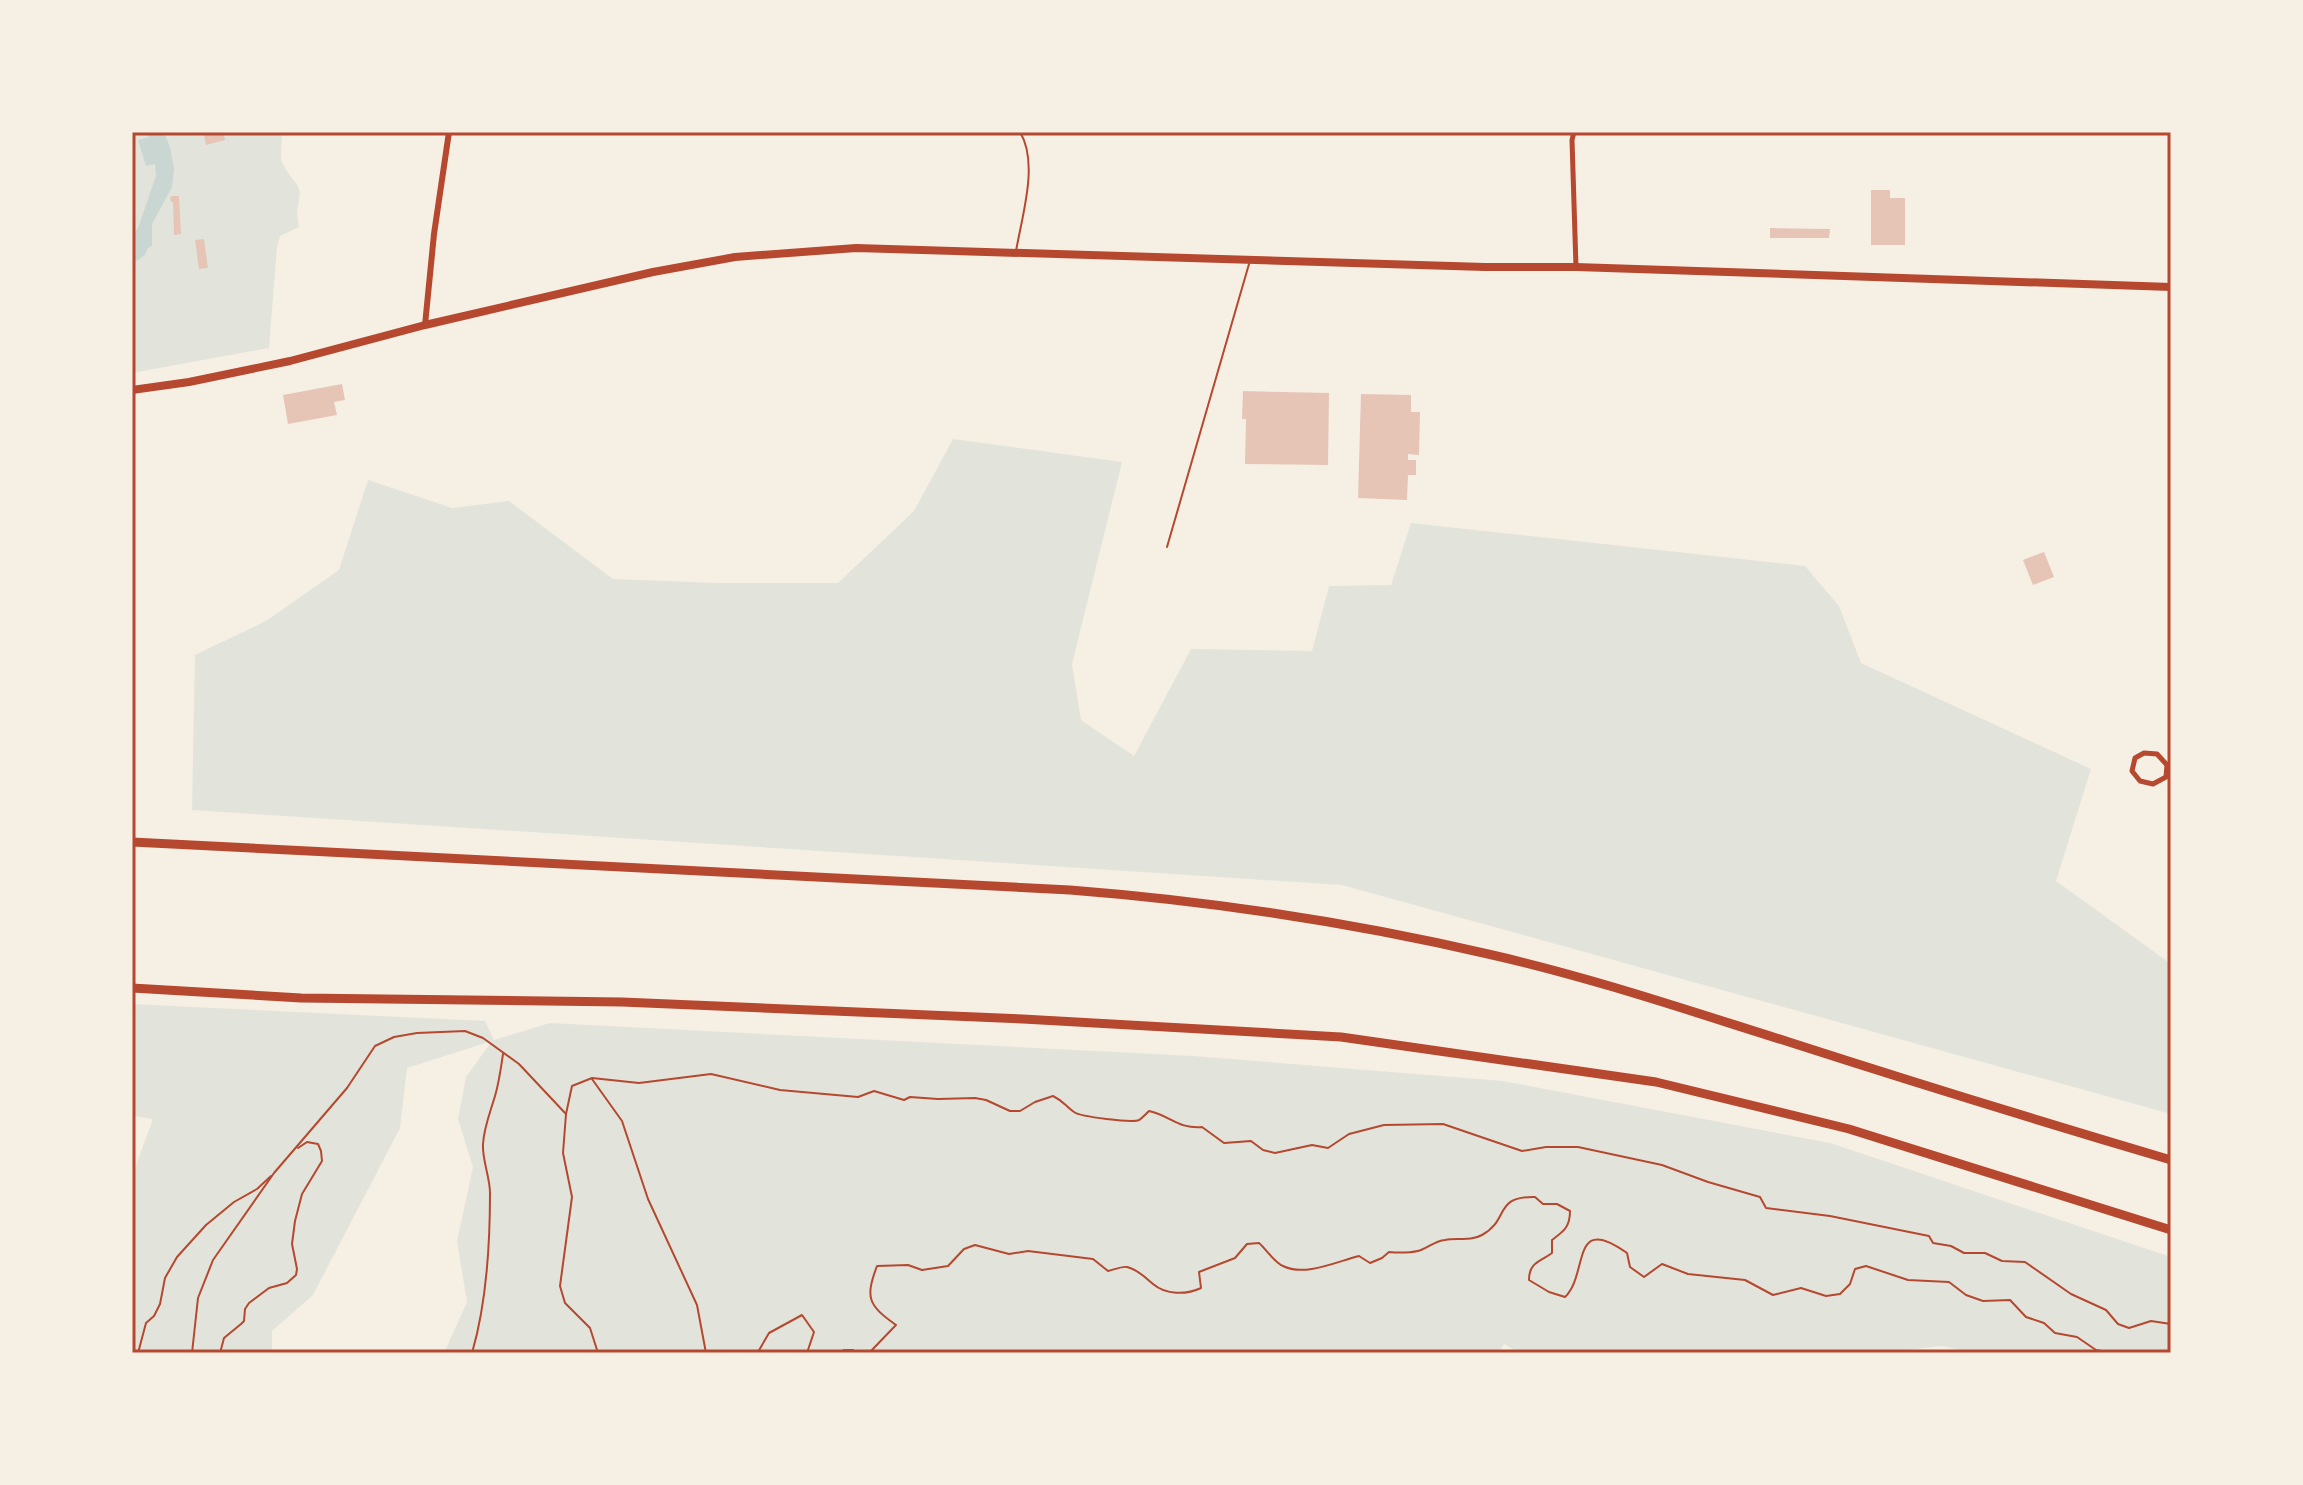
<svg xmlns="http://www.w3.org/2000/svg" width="2303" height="1485" font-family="Commissioner,sans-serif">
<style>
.green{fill:#e2e4dc}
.water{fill:#c9d6d2}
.building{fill:#e6c5b7}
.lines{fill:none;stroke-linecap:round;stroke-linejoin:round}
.path{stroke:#b5482f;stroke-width:2}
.service{stroke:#b5482f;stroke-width:2}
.minor{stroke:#b5482f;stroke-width:5}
.tertiary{stroke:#b5482f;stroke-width:6}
.primary{stroke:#b5482f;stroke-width:8}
.motorway{stroke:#b5482f;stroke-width:9}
.neatline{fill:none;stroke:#b5482f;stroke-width:3}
</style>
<rect width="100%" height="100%" fill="#f6efe4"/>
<g class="green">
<path d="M 132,132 L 282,132 L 281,160 L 286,170 L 298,186 L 300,193 L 297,213 L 299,227 L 280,236 L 277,247 L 269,348 L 132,373 Z"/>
<path d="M 953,439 L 1122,462 L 1072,664 L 1081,720 L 1134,756 L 1191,649 L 1312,651 L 1329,586 L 1391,585 L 1411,523 L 1805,566 L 1839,606 L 1861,663 L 2091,769 L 2056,881 L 2171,964 L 2171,1114 L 1342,885 L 192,810 L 195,655 L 266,621 L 339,570 L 368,480 L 452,508 L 509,501 L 613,579 L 717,583 L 838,583 L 914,511 Z"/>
<path d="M 132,1004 L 485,1021 L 494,1040 L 550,1023 L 1193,1056 L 1503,1081 L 1830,1143 L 2171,1257 L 2171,1353 L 1974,1353 L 1942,1346 L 1881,1353 L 1520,1353 L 1504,1344 L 1498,1353 L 444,1353 L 467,1302 L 457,1241 L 473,1167 L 458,1119 L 466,1077 L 492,1041 L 407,1068 L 400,1128 L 313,1295 L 272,1331 L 272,1353 L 132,1353 L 132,1176 L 153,1119 L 132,1116 Z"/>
</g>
<path class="water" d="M 148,132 L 164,132 L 170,147 L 174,169 L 172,187 L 152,224 L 152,246 L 148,248 L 145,255 L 132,264 L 132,234 L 138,228 L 156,176 L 155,164 L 146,166 L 138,140 L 149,137 Z"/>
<g class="building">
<path d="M 215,132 L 223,132 L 225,140 L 206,145 L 204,135 Z"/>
<path d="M 1871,190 L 1890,190 L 1890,198 L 1905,198 L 1905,245 L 1871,245 Z"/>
<path d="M 172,196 L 179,196 L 181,234 L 174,235 L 173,202 L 171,202 L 170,198 Z"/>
<path d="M 1770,228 L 1830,229 L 1829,238 L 1770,238 Z"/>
<path d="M 204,239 L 208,268 L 199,269 L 195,240 Z"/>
<path d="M 342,384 L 345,400 L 334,402 L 337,415 L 288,424 L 283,395 Z"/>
<path d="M 1243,391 L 1329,393 L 1328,465 L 1245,464 L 1246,419 L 1242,419 Z"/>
<path d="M 1361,394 L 1411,395 L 1411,412 L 1420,412 L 1419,455 L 1408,454 L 1408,460 L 1416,460 L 1416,475 L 1408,475 L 1407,500 L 1358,498 Z"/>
<path d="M 2044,552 L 2054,577 L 2033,585 L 2023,560 Z"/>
</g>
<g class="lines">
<g class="path">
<path d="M 592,1079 L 622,1121 L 648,1199 L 697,1305 L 706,1353"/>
<path d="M 138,1353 L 146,1323 L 154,1316 L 160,1304 L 165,1278 L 177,1257 L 206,1225 L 234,1202 L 257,1189 L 271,1176"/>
<path d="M 192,1353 L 198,1298 L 213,1260 L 274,1173 L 347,1088 L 375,1046 L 394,1037 L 417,1033 L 465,1031 L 483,1038 L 519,1064 L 566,1114"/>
<path d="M 220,1353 L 224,1338 L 241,1324 L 244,1321 L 245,1309 L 249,1303 L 269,1288 L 287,1283 L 296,1275 L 297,1269 L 292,1244 L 295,1221 L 302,1194 L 322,1161 L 321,1151 L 318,1144 L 307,1142 L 298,1148"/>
<path d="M 472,1353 C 487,1302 490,1246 490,1193 C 490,1177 482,1160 483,1144 C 484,1127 490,1113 495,1096 C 499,1083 501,1068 503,1054"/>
<path d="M 598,1353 L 590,1328 L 565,1303 L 560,1286 L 572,1197 L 563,1153 L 566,1114 L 572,1086 L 592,1078 L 639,1083 L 711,1074 L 780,1090 L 858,1097 L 874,1091 L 904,1100 L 910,1097 L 938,1099 L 975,1098 L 986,1100 L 1010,1111 L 1020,1111 L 1035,1102 L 1053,1096 C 1065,1102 1065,1106 1074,1112 C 1081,1117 1132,1123 1139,1120 C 1141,1119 1148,1112 1149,1111 C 1171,1116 1178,1129 1202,1127 L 1224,1143 L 1251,1141 L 1263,1150 L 1275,1153 L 1312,1145 L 1328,1148 L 1349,1134 L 1384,1125 L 1443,1124 L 1522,1151 L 1546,1147 L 1578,1147 L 1662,1165 L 1708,1182 L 1760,1197 L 1766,1208 L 1830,1216 L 1929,1236 L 1933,1243 L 1951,1246 L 1964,1253 L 1985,1253 L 2002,1261 L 2025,1262 L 2071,1294 L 2106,1310 L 2118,1324 L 2129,1328 L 2151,1321 L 2171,1324"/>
<path d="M 754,1353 L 758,1352 L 769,1333 L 802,1315 L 814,1332 L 807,1353"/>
<path d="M 841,1353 L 844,1350 L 853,1350 L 856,1353"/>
<path d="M 869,1353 L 896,1325 C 868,1305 865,1298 877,1266 L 908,1265 L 922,1270 L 948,1266 L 964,1249 L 975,1245 L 1009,1254 L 1028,1251 L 1093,1259 L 1108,1271 C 1113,1270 1122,1266 1127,1267 C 1137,1269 1146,1278 1153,1284 C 1166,1295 1186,1295 1201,1288 L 1199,1272 L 1235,1258 L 1247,1244 L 1259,1243 C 1266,1249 1274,1262 1283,1266 C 1305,1277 1338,1261 1359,1256 L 1370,1263 L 1382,1258 L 1389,1252 C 1398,1253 1413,1253 1421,1250 C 1429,1247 1435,1241 1445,1240 C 1458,1237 1469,1242 1482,1235 C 1510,1220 1493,1196 1535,1197 L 1543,1204 L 1557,1204 L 1570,1211 C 1570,1227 1564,1231 1552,1240 L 1552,1253 C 1540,1262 1529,1262 1529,1280 L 1549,1292 L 1565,1297 C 1589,1274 1570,1212 1627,1253 L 1630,1267 L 1644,1277 L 1662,1264 L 1688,1274 L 1745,1280 L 1773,1295 L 1801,1288 L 1826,1296 L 1840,1294 L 1850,1284 L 1855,1269 L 1866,1266 L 1908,1280 L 1949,1282 L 1966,1295 L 1983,1301 L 2010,1300 L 2026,1317 L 2044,1323 L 2055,1333 L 2077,1337 L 2096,1350 L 2113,1353"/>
</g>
<g class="service">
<path d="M 1016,251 C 1022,216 1039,163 1020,132"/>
<path d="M 1167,547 L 1249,264"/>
</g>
<g class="minor">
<path d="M 1574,132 L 1572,140 L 1576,267"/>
<path d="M 2144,753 L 2157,754 L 2167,765 L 2166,777 L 2153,784 L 2140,781 L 2132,771 L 2135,758 Z"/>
</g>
<path class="tertiary" d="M 425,325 L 434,234 L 449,132"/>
<path class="primary" d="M 132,390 L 189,382 L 290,361 L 425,325 L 653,272 L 735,257 L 856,248 L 1485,267 L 1576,267 L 2171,287"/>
<g class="motorway">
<path d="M 132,842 L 1070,890 C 1211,901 1350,922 1488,954 C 1590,977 1690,1011 1789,1042 C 1916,1083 2043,1122 2171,1160"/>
<path d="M 132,988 L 301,998 L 622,1002 L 1023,1019 L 1341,1037 L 1656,1082 L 1849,1129 L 2171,1230"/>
</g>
</g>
<rect width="2303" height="1485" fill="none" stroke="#f6efe4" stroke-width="268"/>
<rect x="134" y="134" width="2035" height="1217" class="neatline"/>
</svg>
